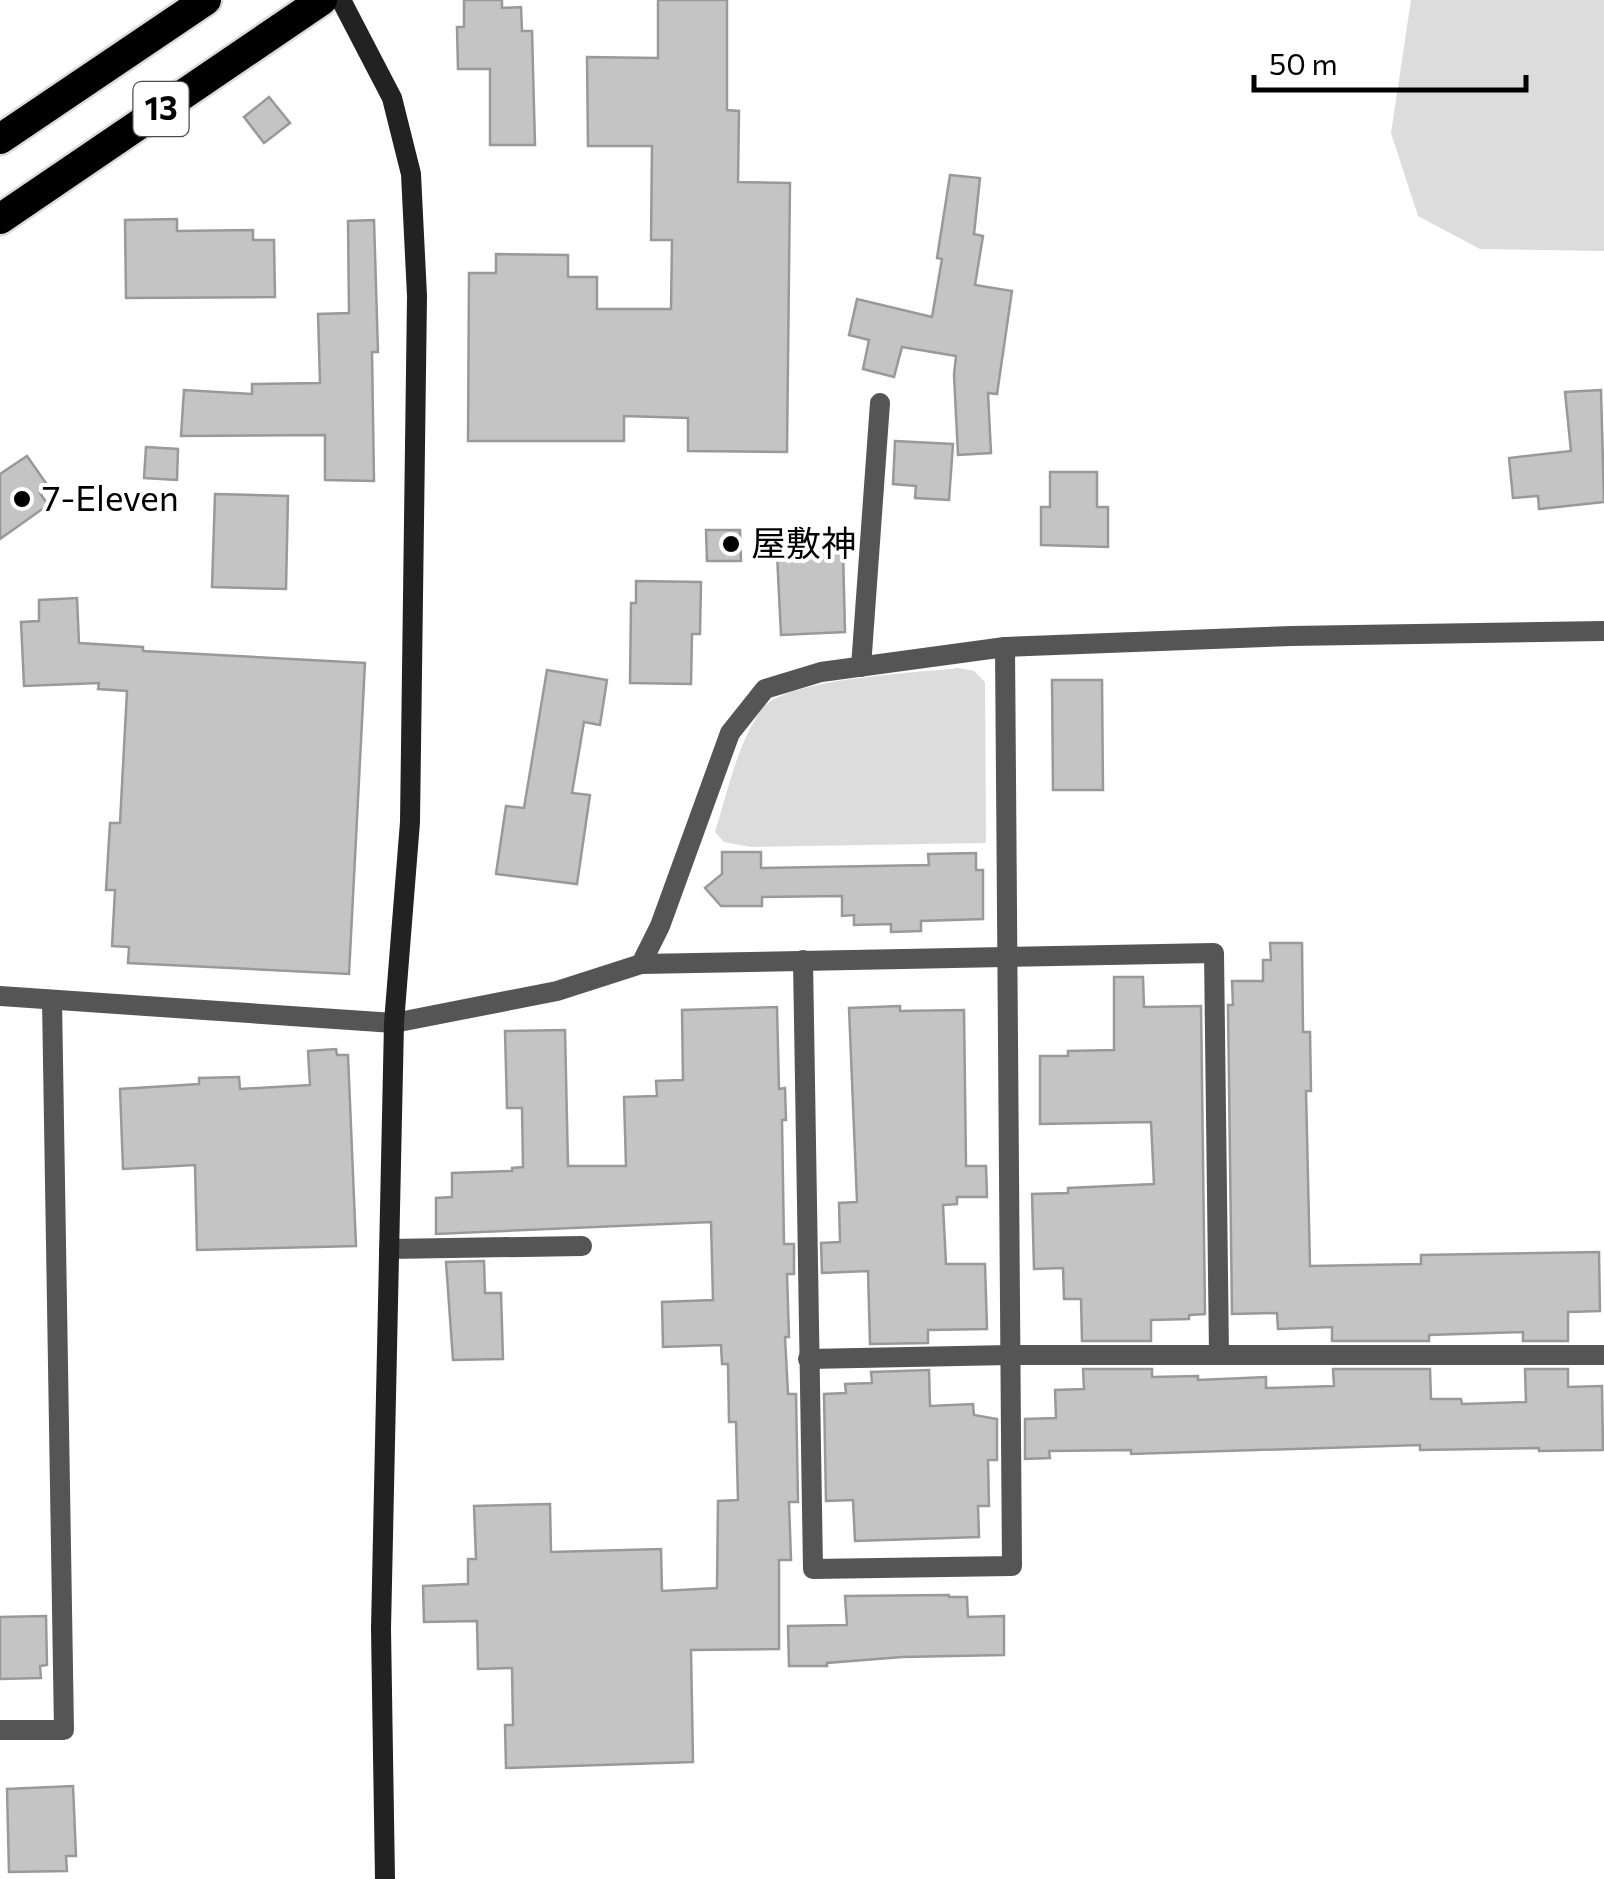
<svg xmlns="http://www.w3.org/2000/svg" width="1604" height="1879" font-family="Commissioner,'Noto Sans JP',sans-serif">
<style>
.green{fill:#dcdcdc}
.building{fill:#c4c4c4;stroke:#999;stroke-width:2.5}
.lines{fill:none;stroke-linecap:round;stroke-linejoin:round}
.highway-casing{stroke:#dbdbdb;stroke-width:35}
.street{stroke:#555;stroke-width:20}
.secondary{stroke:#222;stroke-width:20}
.highway{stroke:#000;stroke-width:30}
.poi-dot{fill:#000;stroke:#fff;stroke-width:4}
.labels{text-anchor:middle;stroke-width:8;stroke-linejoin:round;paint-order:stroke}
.shield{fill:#fff;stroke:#4c4c4c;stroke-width:2.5}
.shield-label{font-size:32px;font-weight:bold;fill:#000}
.poi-label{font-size:35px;fill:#000;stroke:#fff;text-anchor:start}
</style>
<rect width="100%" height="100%" fill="#fff"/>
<g class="green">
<path d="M 1411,0 L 1604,0 L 1604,251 L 1480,249 L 1418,216 L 1391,133 Z"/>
<path d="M 958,668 L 974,671 L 985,682 L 986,843 L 751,847 L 724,842 L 715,832 C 728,791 737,744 762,709 C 785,678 918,673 958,668 Z"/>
</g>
<g class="building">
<path d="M 464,0 L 502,0 L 502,8 L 521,7 L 522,31 L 532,31 L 535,145 L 490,145 L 490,69 L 458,69 L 457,27 L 464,27 Z"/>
<path d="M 658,0 L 727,0 L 727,110 L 739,111 L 738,182 L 790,183 L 787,452 L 688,451 L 688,418 L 624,416 L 624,441 L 468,441 L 469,273 L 496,273 L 496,254 L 568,255 L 568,277 L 597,277 L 597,309 L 671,309 L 672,240 L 651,240 L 652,146 L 588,146 L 587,57 L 658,58 Z"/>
<path d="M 269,97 L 290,123 L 264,143 L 244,117 Z"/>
<path d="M 950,175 L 980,178 L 974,234 L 983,236 L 975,285 L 1012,291 L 997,394 L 988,393 L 991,453 L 958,455 L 954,375 L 956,356 L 902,347 L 894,377 L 863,369 L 869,340 L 849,335 L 857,299 L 932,317 L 942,259 L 937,258 Z"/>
<path d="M 177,219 L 177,231 L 253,230 L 253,240 L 274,240 L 275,297 L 126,298 L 125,220 Z"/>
<path d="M 374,220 L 378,352 L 372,352 L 374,481 L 325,480 L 325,435 L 181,436 L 184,390 L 252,394 L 252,384 L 320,383 L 318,314 L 349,313 L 348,221 Z"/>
<path d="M 1601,390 L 1604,502 L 1539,509 L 1538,496 L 1513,498 L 1509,458 L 1571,451 L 1565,392 Z"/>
<path d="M 895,441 L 953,444 L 949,500 L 915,498 L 916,486 L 893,484 Z"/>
<path d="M 146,447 L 178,449 L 177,480 L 144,478 Z"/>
<path d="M 27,456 L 48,486 L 40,493 L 48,505 L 0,539 L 0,474 Z"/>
<path d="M 1050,472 L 1097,472 L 1097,507 L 1108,507 L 1108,547 L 1041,545 L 1041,507 L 1050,507 Z"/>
<path d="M 215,494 L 288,496 L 286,589 L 212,587 Z"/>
<path d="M 706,530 L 740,530 L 741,561 L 707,561 Z"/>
<path d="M 843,551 L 845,632 L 781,635 L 777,554 Z"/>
<path d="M 636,581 L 701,582 L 700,634 L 692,634 L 691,684 L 630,683 L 631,603 L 636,603 Z"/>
<path d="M 77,598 L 79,643 L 143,647 L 143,651 L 365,663 L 349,974 L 128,963 L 129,947 L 112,946 L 115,890 L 106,890 L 110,823 L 120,823 L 127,691 L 98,689 L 99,683 L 24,686 L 21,622 L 39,621 L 39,600 Z"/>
<path d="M 547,670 L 607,680 L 600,725 L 584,722 L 572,793 L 590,795 L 577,884 L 496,874 L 506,806 L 524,808 Z"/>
<path d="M 1052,680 L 1102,680 L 1103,790 L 1053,790 Z"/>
<path d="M 722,852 L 761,852 L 761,868 L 929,865 L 928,854 L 976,853 L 976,870 L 983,870 L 983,919 L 921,921 L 921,931 L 891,932 L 891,924 L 854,925 L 854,915 L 842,916 L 842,896 L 762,897 L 762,906 L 721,906 L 705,888 L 722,874 Z"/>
<path d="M 1270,943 L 1302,943 L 1303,1032 L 1310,1032 L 1311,1091 L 1306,1091 L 1310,1266 L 1421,1264 L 1421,1255 L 1599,1252 L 1600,1311 L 1568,1312 L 1568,1341 L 1523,1341 L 1523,1332 L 1429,1335 L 1429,1341 L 1332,1341 L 1332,1327 L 1278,1329 L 1277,1313 L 1232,1314 L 1228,1005 L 1233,1005 L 1232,981 L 1263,981 L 1263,960 L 1271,960 Z"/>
<path d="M 1114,977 L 1143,977 L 1144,1007 L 1201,1006 L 1205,1314 L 1189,1315 L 1189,1319 L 1151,1320 L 1151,1341 L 1082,1341 L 1081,1299 L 1064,1299 L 1063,1268 L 1034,1269 L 1032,1194 L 1068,1193 L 1068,1188 L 1154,1184 L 1151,1122 L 1040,1124 L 1040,1056 L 1068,1056 L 1068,1051 L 1114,1050 Z"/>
<path d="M 900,1006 L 900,1011 L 964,1010 L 966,1166 L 986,1166 L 987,1197 L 957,1197 L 957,1204 L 943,1205 L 946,1264 L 985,1264 L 987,1329 L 928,1330 L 928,1343 L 870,1344 L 868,1271 L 822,1273 L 821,1243 L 840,1242 L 839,1203 L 857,1202 L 849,1008 Z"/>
<path d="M 777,1007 L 779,1089 L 785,1088 L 786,1120 L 782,1120 L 784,1244 L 794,1244 L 794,1274 L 787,1274 L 789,1337 L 785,1337 L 788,1394 L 796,1394 L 798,1502 L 789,1502 L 791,1560 L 779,1560 L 779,1649 L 691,1650 L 693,1762 L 506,1768 L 505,1725 L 513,1725 L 512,1668 L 478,1669 L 477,1621 L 424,1622 L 423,1586 L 468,1584 L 468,1559 L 476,1559 L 474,1506 L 550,1504 L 551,1552 L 661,1549 L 662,1591 L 717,1588 L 718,1501 L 738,1500 L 736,1422 L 729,1422 L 728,1364 L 722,1364 L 721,1345 L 663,1347 L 662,1302 L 713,1300 L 711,1222 L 436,1234 L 436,1198 L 452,1197 L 452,1173 L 512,1171 L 512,1168 L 523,1167 L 522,1108 L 507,1108 L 505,1031 L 565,1030 L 568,1166 L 626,1166 L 624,1097 L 657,1096 L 656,1081 L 683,1080 L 682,1010 Z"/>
<path d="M 336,1049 L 337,1055 L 348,1055 L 356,1246 L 197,1250 L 195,1165 L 123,1169 L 120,1089 L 199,1084 L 199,1078 L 239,1077 L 240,1089 L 310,1085 L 308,1051 Z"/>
<path d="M 484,1261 L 485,1293 L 501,1293 L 503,1359 L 453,1360 L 446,1262 Z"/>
<path d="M 1083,1369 L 1152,1369 L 1152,1377 L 1198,1376 L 1198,1380 L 1266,1377 L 1266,1388 L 1334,1386 L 1333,1369 L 1430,1369 L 1431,1399 L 1461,1399 L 1462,1404 L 1526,1402 L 1525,1369 L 1568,1369 L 1568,1387 L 1602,1386 L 1603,1450 L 1539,1451 L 1539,1448 L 1420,1450 L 1420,1445 L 1131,1454 L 1131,1450 L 1049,1451 L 1050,1458 L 1025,1459 L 1025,1419 L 1056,1418 L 1055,1390 L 1084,1389 Z"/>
<path d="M 929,1370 L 930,1406 L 973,1404 L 974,1415 L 997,1419 L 997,1460 L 988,1460 L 989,1506 L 978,1506 L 979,1537 L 855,1541 L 853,1500 L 826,1501 L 824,1394 L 846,1393 L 845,1384 L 872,1383 L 871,1372 Z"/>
<path d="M 949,1595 L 949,1597 L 967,1597 L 968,1617 L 1004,1616 L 1004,1655 L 902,1657 L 827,1663 L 827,1666 L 789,1666 L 788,1626 L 847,1625 L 845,1596 Z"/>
<path d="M 46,1616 L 47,1665 L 40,1666 L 41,1678 L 0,1679 L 0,1617 Z"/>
<path d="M 73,1786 L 76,1856 L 66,1856 L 67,1871 L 9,1872 L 7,1789 Z"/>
</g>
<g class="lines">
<g class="highway-casing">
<g id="highway">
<path d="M 0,139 L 206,0"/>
<path d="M 0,219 L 322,0"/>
</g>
</g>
<g class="street">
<path d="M 861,667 L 880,403"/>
<path d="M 803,960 L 813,1569 L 1012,1566 L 1005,647"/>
<path d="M 641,964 L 1214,953 L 1219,1354"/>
<path d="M 0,996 L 394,1023 L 557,991 L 641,964 L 660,926 L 730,733 L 765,689 L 821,672 L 1005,647 L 1291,636 L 1604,631"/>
<path d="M 389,1249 L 582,1246"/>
<path d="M 808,1359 L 1010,1355 L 1604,1355"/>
<path d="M 0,1730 L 64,1730 L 52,1000"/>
</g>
<path class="secondary" d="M 341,0 L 392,98 L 411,174 L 417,296 L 410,822 L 394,1023 L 381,1629 L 385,1879"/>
<use href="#highway" class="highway"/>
</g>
<g class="poi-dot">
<circle cx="22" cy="499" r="10"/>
<circle cx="731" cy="544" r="10"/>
</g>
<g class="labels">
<rect class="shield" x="133.5" y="82" width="55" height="54" rx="8"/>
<g class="shield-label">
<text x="161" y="120">13</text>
</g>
<g class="poi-label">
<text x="42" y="511">7-Eleven</text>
<text x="751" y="556">屋敷神</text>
</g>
</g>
<path d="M1254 75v15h272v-15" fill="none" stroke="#000000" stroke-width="5"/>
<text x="1269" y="75" font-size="30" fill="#000000" stroke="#ffffff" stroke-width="8" paint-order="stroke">50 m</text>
</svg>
